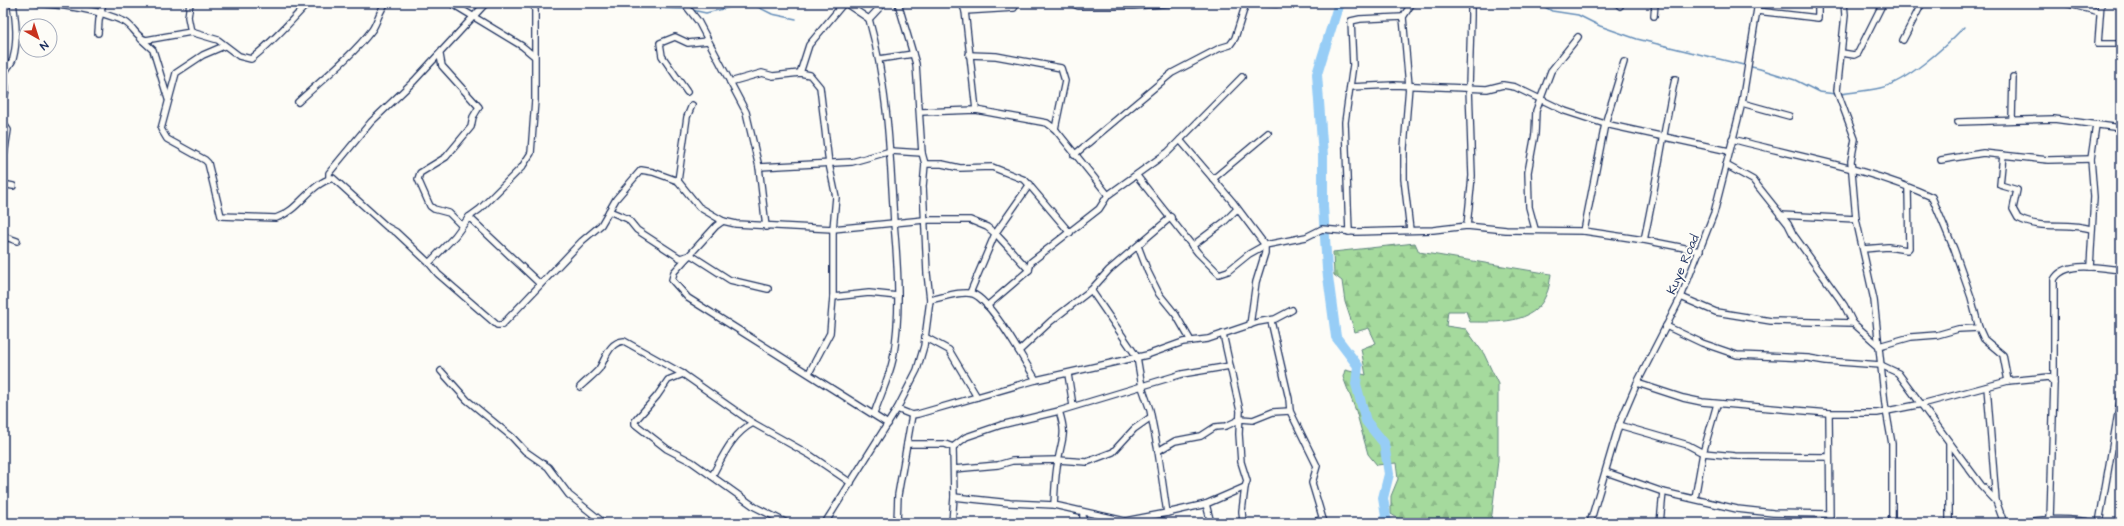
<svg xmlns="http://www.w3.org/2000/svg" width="2124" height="526" font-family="'Architects Daughter',sans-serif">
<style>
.forest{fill:url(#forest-firs);stroke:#60847e}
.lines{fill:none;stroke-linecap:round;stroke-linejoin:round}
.stream{stroke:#658eb9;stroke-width:1.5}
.river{stroke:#97cdf6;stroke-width:10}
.minor-casing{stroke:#1b2f5e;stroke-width:8}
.minor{stroke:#fdfcf7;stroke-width:5.5}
.labels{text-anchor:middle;stroke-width:4;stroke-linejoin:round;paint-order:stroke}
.street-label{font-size:13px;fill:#1b2f5e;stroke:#fdfcf7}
</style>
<defs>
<pattern id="forest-firs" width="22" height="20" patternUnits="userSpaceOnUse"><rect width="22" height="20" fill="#a5da9d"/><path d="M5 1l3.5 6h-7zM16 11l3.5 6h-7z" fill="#8dbb8a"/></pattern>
</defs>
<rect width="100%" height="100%" fill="#fdfcf7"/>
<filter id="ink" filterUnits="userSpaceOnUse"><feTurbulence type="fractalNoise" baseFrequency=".025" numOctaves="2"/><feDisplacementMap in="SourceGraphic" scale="8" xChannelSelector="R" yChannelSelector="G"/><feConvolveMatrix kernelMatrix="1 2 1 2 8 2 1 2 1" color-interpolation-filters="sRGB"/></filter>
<g filter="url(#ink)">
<path class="forest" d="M 1415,243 L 1419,252 L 1551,274 C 1550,281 1549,289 1546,295 C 1534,325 1496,322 1470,322 L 1466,311 L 1448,311 L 1446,326 L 1466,329 L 1484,354 L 1498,384 L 1498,460 L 1492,514 L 1490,523 L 1405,523 L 1391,514 L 1391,496 L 1398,479 L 1396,463 L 1377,465 L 1368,454 L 1356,411 L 1343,377 L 1345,370 L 1366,375 L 1361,349 L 1376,343 L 1369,328 L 1355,332 L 1345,302 L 1342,281 L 1334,275 L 1333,252 Z"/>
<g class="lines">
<g class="stream">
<path d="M 603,3 L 613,7 L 686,9"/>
<path d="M 1538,3 L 1552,11 L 1578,15 L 1600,26 L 1637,39 L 1760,69 L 1795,80 L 1819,92 L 1836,94"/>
<path d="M 692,10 L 706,13 L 743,4 L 754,5 L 772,14 L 796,19"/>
<path d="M 1840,94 C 1853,92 1867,91 1880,88 C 1908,81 1944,48 1964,27"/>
</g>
<path class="river" d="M 1339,3 L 1317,74 L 1323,156 L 1323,206 L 1327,269 L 1336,337 L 1358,366 L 1356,384 L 1366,421 L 1384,443 L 1389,474 L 1383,498 L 1387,523"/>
<g class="minor-casing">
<g id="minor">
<path d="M 37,3 C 68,6 97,9 125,22 C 134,27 136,37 146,40 L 191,32"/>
<path d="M 190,3 L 188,17 L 191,32 L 218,40 L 239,56 L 251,59 C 272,43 290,22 308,3"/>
<path d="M 451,3 L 522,46 L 534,56"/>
<path d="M 532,3 L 535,10 L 535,100 L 531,153 L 522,167 L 480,209 L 469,217 L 455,236 L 429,263 L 438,274 L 497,325 L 502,325 L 582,241 L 601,225 L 616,199 L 641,170 L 653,172 L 678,181 L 699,207 L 723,221 L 736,224 L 833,229 L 924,220 L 970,220 L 987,227 L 997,235 L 1029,270"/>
<path d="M 684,3 L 698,21 L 746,112 L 759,167 L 766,227"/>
<path d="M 845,3 L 869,19 C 888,86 890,154 894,223 C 898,268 901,314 893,359 C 889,378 880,396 874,414"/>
<path d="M 962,3 L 965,11 L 976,110"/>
<path d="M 1072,3 L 1078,6 L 1133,6 L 1175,3"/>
<path d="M 1265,3 L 1276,4"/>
<path d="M 1617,3 L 1620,6"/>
<path d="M 1844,3 L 1845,15 L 1837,91 L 1855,139 L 1851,161 L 1856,219 L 1874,300 L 1885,404 L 1892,444 L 1892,523"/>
<path d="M 2065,3 L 2100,12"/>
<path d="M 2101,3 L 2098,44 L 2121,44"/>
<path d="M 965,11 L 1014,8 L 1017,3"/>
<path d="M 1757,11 L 1818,18 L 1818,3"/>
<path d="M 1654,16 L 1655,3"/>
<path d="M 869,19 L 884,3"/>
<path d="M 98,33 L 99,20 L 103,3"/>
<path d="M 141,39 L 153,50 L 168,99"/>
<path d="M 1903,40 L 1922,3"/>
<path d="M 224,46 L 203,55 L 176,73 L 161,129 L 167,139 L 205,160 L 208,163 L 221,216 L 276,218 C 299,211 309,184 333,178 L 387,227 L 396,232 L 429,263"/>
<path d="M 1842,53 L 1854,55 L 1858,53 L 1883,3"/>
<path d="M 440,55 L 442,66 L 479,107 L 473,117 L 471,127 L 446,157 L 420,173 L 418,179 L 430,206 L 434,209 L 449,213 L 461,225"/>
<path d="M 969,55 L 996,56 L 1061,68 L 1065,81 L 1055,129"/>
<path d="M 879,59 L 913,54"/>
<path d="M 800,73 L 809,45 L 844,3"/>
<path d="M 730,82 L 762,73 L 773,76 L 800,73 L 810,75 L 820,87 L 829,164 L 836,197 L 833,229 L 833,297 L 830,333 L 809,373"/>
<path d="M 1350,87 L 1394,85 L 1487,89 L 1503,85 L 1515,87 L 1565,111 L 1605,124 L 1729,151"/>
<path d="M 687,92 L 662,56 L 660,43 L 675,37 L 688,43 L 708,41"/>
<path d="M 3,100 C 8,87 5,88 4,76 C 4,70 11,65 13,59 C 18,40 16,22 13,3"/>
<path d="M 298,102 C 323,79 351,57 372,30 C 378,21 379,11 386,3"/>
<path d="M 1742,103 L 1789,116"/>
<path d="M 921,112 L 976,110 L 1047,123 L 1055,129 L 1108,195"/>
<path d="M 2012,119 L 2013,77"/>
<path d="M 1958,122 L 2054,119 L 2121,128"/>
<path d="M 3,123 L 8,130 L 3,162"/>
<path d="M 1732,139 C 1798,157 1869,168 1932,197 L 1954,249 L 1971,297 L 1979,328 L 1984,339 L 2003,355 L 2008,381"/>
<path d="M 1180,140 L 1232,201 L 1265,245 L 1265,253 L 1256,282 L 1250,325"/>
<path d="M 1074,155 L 1172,73 L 1220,48 L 1230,45 L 1235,38 L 1246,3"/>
<path d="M 2003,155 L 2000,185 L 2017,190 L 2013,209 L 2018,218 C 2042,231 2066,221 2091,229"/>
<path d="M 1941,160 L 1983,153 L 2048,160 L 2091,159"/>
<path d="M 925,164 L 942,164 L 960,168 L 992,167 L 1025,180 L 1070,233"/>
<path d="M 1726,165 L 1753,180 L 1788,224 L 1793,234 L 1844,305 L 1853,323 L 1879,346 L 1911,337 L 1937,335 L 1958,329 L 1979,328"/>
<path d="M 759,167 L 852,162 L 891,151 L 922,153"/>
<path d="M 1137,176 L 1198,253 L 1219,274 L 1228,271 L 1249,254 L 1265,245 L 1306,237 L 1322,229 L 1355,232 L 1433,230 L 1467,226 L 1506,230 L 1584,231 L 1644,240 L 1700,251"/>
<path d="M 329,179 L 329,173 L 371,122 L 414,81 L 486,3"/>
<path d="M 1213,179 L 1268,133"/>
<path d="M 678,181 L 687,117 L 692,105"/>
<path d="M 3,184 L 13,186"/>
<path d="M 609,211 L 628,219 L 637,230 L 680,258 L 691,255 L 730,280 L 768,289"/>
<path d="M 1780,215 L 1856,219"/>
<path d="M 469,217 L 540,284"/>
<path d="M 723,221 L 716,226 L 674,272 L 672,280 L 688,298 L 888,424"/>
<path d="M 1467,226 L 1472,176 L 1469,87 L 1471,16 L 1471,6 L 1468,3"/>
<path d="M 1535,229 L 1529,207 L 1528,172 L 1535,134 L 1536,111 L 1551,71 L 1578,37"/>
<path d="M 1410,230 L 1404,179 L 1404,148 L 1409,86 L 1403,17 L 1412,3"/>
<path d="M 1584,231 L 1605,124 L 1624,62"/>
<path d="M 1349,232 L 1345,122 L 1353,65 L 1351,21 L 1360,19 L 1403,17"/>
<path d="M 3,236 L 17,241"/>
<path d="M 1644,240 C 1656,186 1663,133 1675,79"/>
<path d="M 1138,246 L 1148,272 L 1159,294 L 1176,315 L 1191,341"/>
<path d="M 1192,246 L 1224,222 L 1237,209"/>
<path d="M 1863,249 L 1888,247 L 1907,250 L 1909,248 L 1908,189"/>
<path d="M 2090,267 L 2094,197 L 2091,159 L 2096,125"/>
<path d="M 1091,290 L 1137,357 L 1142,387 L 1150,410 L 1158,451 L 1167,513"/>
<path d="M 970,293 L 995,234 L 1030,184"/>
<path d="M 833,297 L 869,293 L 898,296"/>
<path d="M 1681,297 L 1716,312 L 1771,321 L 1853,323"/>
<path d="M 930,300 C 942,298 961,290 973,294 C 991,300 1025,362 1036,380"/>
<path d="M 987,306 L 1029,270 L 1031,262 L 1099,209 L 1108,195 L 1168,152 L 1242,77"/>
<path d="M 1271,321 L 1289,399 L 1290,411 L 1317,466 L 1312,483 L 1324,523"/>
<path d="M 1666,326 L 1702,343 L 1737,355 L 1808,358 L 1826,361 L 1881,365 L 1898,373 L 1981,485 L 1996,501"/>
<path d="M 925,337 L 949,350 L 977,397"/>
<path d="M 1019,351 L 1051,321 L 1091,290 L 1109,270 L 1171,217"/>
<path d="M 441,371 L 467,400 L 512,437 L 525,451 L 548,467 L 569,495 L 604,523"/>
<path d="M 683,374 L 668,380 L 657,396 L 635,421 L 635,424 L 667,449 L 692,462 L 755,507 L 787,523"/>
<path d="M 1068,374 L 1073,406"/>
<path d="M 1637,383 L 1683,398 L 1702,402 L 1829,413 L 1877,413 L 1922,404 L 2008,381 L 2049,377 L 2054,383"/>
<path d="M 580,387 C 586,381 594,375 599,369 C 606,358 609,342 624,341 L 683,374 L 753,423 L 810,455 L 851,483"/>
<path d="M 1987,387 L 1996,501 L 2004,523"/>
<path d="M 897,409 L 912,415 L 918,414 L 1036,380 L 1147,355 L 1183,342 L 1208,339 L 1258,322 L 1275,319 L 1292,310"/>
<path d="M 1829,413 L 1830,523"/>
<path d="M 1619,425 L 1688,445 L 1703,453 L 1735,456 L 1828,457"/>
<path d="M 907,444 L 945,444 L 953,447 L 954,497 L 952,523"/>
<path d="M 953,447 L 966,437 L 1001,425 L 1059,411 L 1182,374 L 1230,366"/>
<path d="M 1158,451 L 1175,441 L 1201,436 L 1215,427 L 1226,426 L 1241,419 L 1253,420 L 1273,412 L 1290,411"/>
<path d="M 954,469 L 998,465 L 1012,461 L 1058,460 L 1087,462 L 1113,452 L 1134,429 L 1151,417"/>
<path d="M 1606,472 L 1663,492 L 1737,509 L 1773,513 L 1829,514"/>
<path d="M 712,476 C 723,456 732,434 753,423"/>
<path d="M 954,497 L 1010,503 L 1054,505 L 1125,521 L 1167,513 L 1206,504 L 1245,487 L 1247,481 L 1241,462 L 1239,434 L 1240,411 L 1223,334"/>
<path d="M 1695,498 L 1703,453 L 1717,404"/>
<path d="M 1206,504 L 1211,523"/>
<path d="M 1054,505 C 1055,490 1055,475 1058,461 C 1062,437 1067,436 1059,411"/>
<path d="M 1083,512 L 1083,523"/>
<path d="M 2050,519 L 2054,383 L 2054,280 C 2064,260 2101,268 2121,270"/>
<path d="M 825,523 L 897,409 L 917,370 L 924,346 L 930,300 L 927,273 L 923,186 L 925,164 L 922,153 L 916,64 L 898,3"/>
<path d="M 897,523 L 898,495 L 912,415"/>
<path d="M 1243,523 L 1242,511 L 1245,487"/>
<path d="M 1310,523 L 1323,519"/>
<path d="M 1590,523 L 1619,425 L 1637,383 L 1681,297 L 1714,213 L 1742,103 L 1758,3"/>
<path d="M 1660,523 L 1663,492"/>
<path d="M 1949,523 L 1949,444"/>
<path d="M 2013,523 C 2041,520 2066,517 2094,523"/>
<path d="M 2099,523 L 2121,396"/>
</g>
</g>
<use href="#minor" class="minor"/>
</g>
</g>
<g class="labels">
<g class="street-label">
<text transform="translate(1682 264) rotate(-67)" y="5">Kuye Road</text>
</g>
</g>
<rect width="2124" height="526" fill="none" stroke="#fdfcf7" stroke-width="16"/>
<rect x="8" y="8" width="2108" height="510" fill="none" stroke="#1b2f5e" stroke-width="1.5" filter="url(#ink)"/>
<g transform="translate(38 38) rotate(141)"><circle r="19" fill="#fdfcf7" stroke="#a3aaba"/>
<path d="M0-3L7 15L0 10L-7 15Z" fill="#c8321e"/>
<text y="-6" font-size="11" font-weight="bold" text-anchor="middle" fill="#1b2f5e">N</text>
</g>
</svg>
